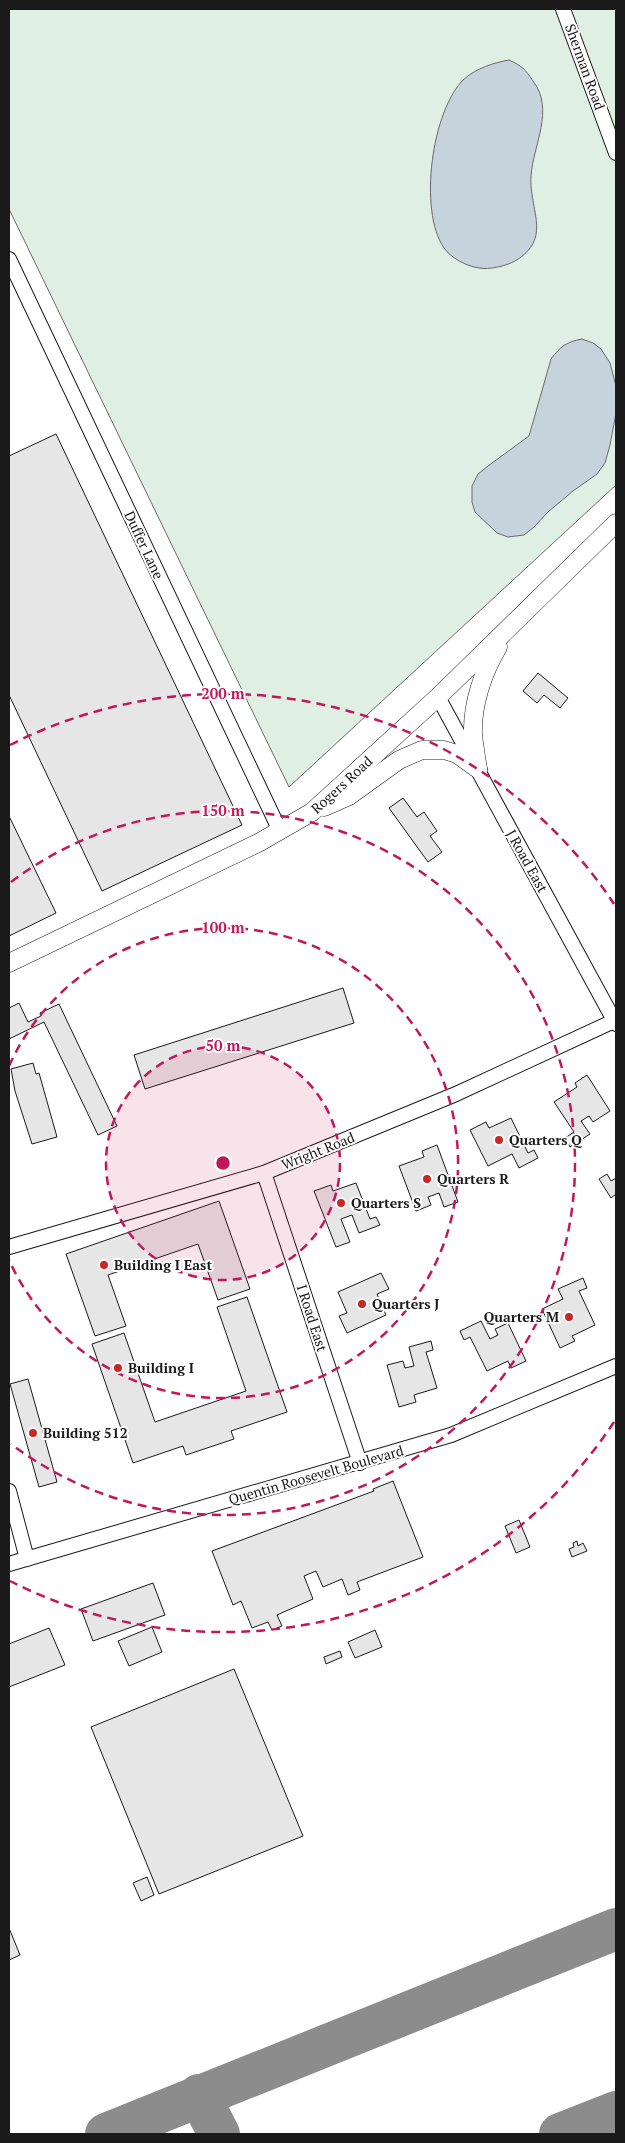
<svg xmlns="http://www.w3.org/2000/svg" width="625" height="2143" font-family="'PT Serif',serif">
<style>
.green{fill:#e0efe3;stroke:#6a6a6a}
.water{fill:#c6d2dc;stroke:#6a6a6a}
.lines{fill:none;stroke-linecap:round;stroke-linejoin:round}
.taxiway{stroke:#8c8c8c;stroke-width:42}
.building{fill:#e6e6e6;stroke:#1a1a1a}
.minor-casing{stroke:#1a1a1a;stroke-width:16}
.tertiary-casing{stroke:#1a1a1a;stroke-width:19}
.minor{stroke:#fff;stroke-width:14}
.tertiary{stroke:#fff;stroke-width:18}
.ring{fill:none;stroke:#c2185b;stroke-width:2.5;stroke-dasharray:9 6}
.poi-dot{fill:#c62828;stroke:#fff;stroke-width:2}
.labels{text-anchor:middle;stroke-width:4;stroke-linejoin:round;paint-order:stroke}
.street-label{font-size:14px;fill:#1a1a1a;stroke:#fff}
.poi-label{font-size:14px;font-weight:bold;fill:#1a1a1a;stroke:#fff;text-anchor:start}
.centre{fill:#c2185b;stroke:#fff;stroke-width:2.5}
.ring-label{font-size:15px;text-anchor:middle;font-weight:bold;fill:#c2185b;stroke:#fff;stroke-width:4;stroke-linejoin:round;paint-order:stroke}
</style>
<rect width="100%" height="100%" fill="#fff"/>
<path class="green" d="M 9,9 L 616,9 L 616,485 L 289,787 L 9,209 Z"/>
<g class="water">
<path d="M 509,60 C 522,66 525,69 533,81 C 555,110 533,145 531,176 C 529,211 553,238 515,261 C 506,266 489,270 479,268 C 466,266 451,258 444,248 C 418,210 432,110 464,79 C 477,68 493,63 509,60 Z"/>
<path d="M 582,339 L 593,343 L 601,349 L 610,363 L 616,386 L 616,413 L 610,445 L 605,463 L 597,474 L 573,491 L 548,512 L 534,527 L 524,535 L 508,537 L 497,533 L 475,512 L 472,502 L 472,486 L 478,474 L 488,466 L 529,436 L 551,359 C 561,346 566,342 582,339 Z"/>
</g>
<g class="lines">
<g class="taxiway">
<path d="M 199,2095 L 219,2134"/>
<path d="M 106,2134 L 616,1929"/>
<path d="M 560,2134 L 616,2112"/>
</g>
</g>
<g class="building">
<path d="M 56,434 L 242,825 L 102,891 L 9,695 L 9,456 Z"/>
<path d="M 538,673 L 568,698 L 560,708 L 544,695 L 537,703 L 523,691 Z"/>
<path d="M 403,798 L 417,817 L 424,812 L 437,831 L 430,836 L 442,852 L 428,862 L 389,808 Z"/>
<path d="M 9,816 L 56,913 L 9,936 Z"/>
<path d="M 343,988 L 354,1023 L 145,1089 L 134,1055 Z"/>
<path d="M 19,1003 L 28,1022 L 41,1016 L 40,1013 L 59,1004 L 117,1126 L 98,1135 L 44,1022 L 9,1039 L 9,1008 Z"/>
<path d="M 33,1063 L 36,1074 L 39,1073 L 57,1137 L 32,1144 L 15,1091 L 11,1069 Z"/>
<path d="M 587,1075 L 610,1111 L 593,1122 L 589,1116 L 581,1121 L 590,1134 L 570,1147 L 565,1138 L 574,1132 L 554,1102 L 577,1087 L 575,1083 Z"/>
<path d="M 511,1118 L 528,1153 L 534,1150 L 538,1158 L 519,1168 L 512,1154 L 488,1166 L 470,1130 L 486,1122 L 489,1128 Z"/>
<path d="M 437,1145 L 458,1202 L 444,1207 L 439,1193 L 428,1197 L 431,1205 L 416,1211 L 399,1166 L 424,1157 L 422,1151 Z"/>
<path d="M 607,1174 L 611,1181 L 616,1178 L 616,1194 L 611,1198 L 599,1179 Z"/>
<path d="M 356,1183 L 370,1219 L 376,1217 L 380,1225 L 359,1233 L 352,1215 L 341,1219 L 350,1242 L 336,1247 L 314,1191 L 331,1185 L 333,1191 Z"/>
<path d="M 219,1201 L 250,1289 L 218,1300 L 198,1244 L 108,1275 L 126,1326 L 95,1336 L 66,1254 Z"/>
<path d="M 381,1273 L 389,1289 L 377,1294 L 386,1315 L 347,1333 L 339,1316 L 347,1313 L 338,1292 Z"/>
<path d="M 583,1278 L 587,1288 L 579,1291 L 595,1325 L 572,1336 L 575,1341 L 560,1348 L 542,1309 L 563,1299 L 558,1289 Z"/>
<path d="M 247,1297 L 287,1412 L 231,1431 L 234,1439 L 186,1455 L 183,1446 L 133,1463 L 92,1344 L 124,1333 L 155,1422 L 246,1391 L 217,1307 Z"/>
<path d="M 481,1321 L 490,1339 L 498,1335 L 495,1329 L 508,1323 L 526,1361 L 511,1368 L 508,1361 L 487,1371 L 470,1337 L 464,1340 L 460,1331 Z"/>
<path d="M 431,1341 L 433,1350 L 426,1352 L 437,1388 L 414,1395 L 416,1402 L 399,1407 L 387,1365 L 403,1361 L 405,1368 L 414,1366 L 409,1347 Z"/>
<path d="M 28,1379 L 57,1482 L 39,1487 L 10,1384 Z"/>
<path d="M 393,1481 L 423,1557 L 357,1582 L 360,1590 L 348,1595 L 342,1579 L 323,1587 L 316,1571 L 304,1576 L 313,1599 L 277,1615 L 282,1626 L 272,1630 L 268,1622 L 252,1628 L 241,1601 L 233,1605 L 212,1551 L 374,1491 L 373,1489 Z"/>
<path d="M 519,1520 L 530,1547 L 516,1553 L 505,1526 Z"/>
<path d="M 577,1541 L 578,1546 L 583,1543 L 587,1551 L 572,1557 L 569,1549 L 574,1547 L 573,1543 Z"/>
<path d="M 153,1583 L 165,1615 L 93,1641 L 81,1609 Z"/>
<path d="M 152,1627 L 162,1652 L 129,1666 L 118,1641 Z"/>
<path d="M 49,1628 L 65,1665 L 9,1687 L 9,1644 Z"/>
<path d="M 375,1630 L 382,1647 L 355,1658 L 348,1642 Z"/>
<path d="M 340,1651 L 342,1657 L 326,1664 L 324,1657 Z"/>
<path d="M 234,1669 L 303,1836 L 159,1894 L 91,1727 Z"/>
<path d="M 147,1877 L 154,1895 L 141,1901 L 133,1883 Z"/>
<path d="M 9,1928 L 20,1955 L 9,1960 Z"/>
</g>
<g class="lines">
<g class="minor-casing">
<g id="minor">
<path d="M 563,9 L 616,153"/>
<path d="M 9,259 L 280,831"/>
<path d="M 438,697 L 616,1024"/>
<path d="M 264,1173 L 360,1463"/>
<path d="M 9,1247 L 264,1173 L 456,1094 L 614,1021"/>
<path d="M 9,1491 L 27,1559"/>
<path d="M 9,1564 L 451,1435 L 616,1366"/>
</g>
</g>
<g class="tertiary-casing">
<g id="tertiary">
<path d="M 478,769 C 476,757 474,745 473,734 C 472,704 483,672 498,647"/>
<path d="M 324,807 L 349,796 L 399,760 L 422,750 L 444,750 L 457,754 L 478,769"/>
<path id="s1" d="M 9,963 L 260,842 L 312,812 L 438,697 L 616,523"/>
</g>
</g>
<use href="#minor" class="minor"/>
<use href="#tertiary" class="tertiary"/>
</g>
<circle cx="223" cy="1163" r="117" fill="#c2185b" fill-opacity=".12"/>
<g class="ring">
<circle cx="223" cy="1163" r="117"/>
<path d="M9 1066A235 235 0 1 1 9 1260"/>
<path d="M11 882A352 352 0 1 1 11 1444"/>
<path d="M614 1422A469 469 0 0 1 10 1581M10 745A469 469 0 0 1 614 904"/>
</g>
<g class="poi-dot">
<circle cx="499" cy="1140" r="5"/>
<circle cx="427" cy="1179" r="5"/>
<circle cx="341" cy="1203" r="5"/>
<circle cx="104" cy="1265" r="5"/>
<circle cx="362" cy="1304" r="5"/>
<circle cx="569" cy="1317" r="5"/>
<circle cx="118" cy="1368" r="5"/>
<circle cx="33" cy="1433" r="5"/>
</g>
<g class="labels">
<g class="street-label">
<text transform="translate(585 67) rotate(70)" y="5">Sherman Road</text>
<text transform="translate(144 545) rotate(65)" y="5">Duffer Lane</text>
<text dy="5" stroke="none"><textPath href="#s1" startOffset="379">Rogers Road</textPath></text>
<text transform="translate(527 861) rotate(61)" y="5">J Road East</text>
<text transform="translate(318 1151) rotate(-22)" y="5">Wright Road</text>
<text transform="translate(312 1318) rotate(72)" y="5">I Road East</text>
<text transform="translate(316 1475) rotate(-16)" y="5">Quentin Roosevelt Boulevard</text>
</g>
<g class="poi-label">
<text x="509" y="1145">Quarters Q</text>
<text x="437" y="1184">Quarters R</text>
<text x="351" y="1208">Quarters S</text>
<text x="114" y="1270">Building I East</text>
<text x="372" y="1309">Quarters J</text>
<text x="559" y="1322" text-anchor="end">Quarters M</text>
<text x="128" y="1373">Building I</text>
<text x="43" y="1438">Building 512</text>
</g>
</g>
<circle cx="223" cy="1163" r="8" class="centre"/>
<g class="ring-label">
<text x="223" y="699">200 m</text>
<text x="223" y="816">150 m</text>
<text x="223" y="933">100 m</text>
<text x="223" y="1051">50 m</text>
</g>
<rect width="625" height="2143" fill="none" stroke="#1a1a1a" stroke-width="20"/>
</svg>
